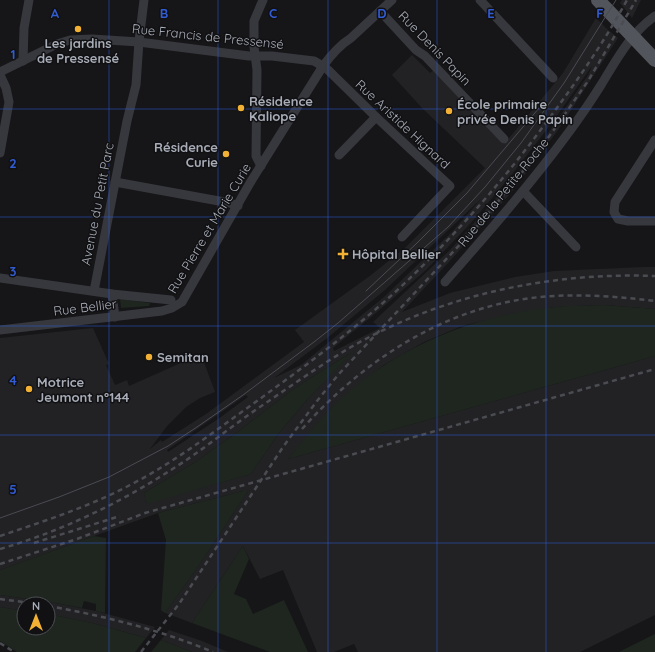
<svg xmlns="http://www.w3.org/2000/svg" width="655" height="652" font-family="Quicksand,sans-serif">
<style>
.built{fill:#222225;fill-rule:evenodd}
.green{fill:#1e261f}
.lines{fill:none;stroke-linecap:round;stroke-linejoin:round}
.street{stroke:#37383d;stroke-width:9}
.primary{stroke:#53555c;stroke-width:14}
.tram{stroke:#4a4c52;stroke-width:1}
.rail{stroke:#4a4c52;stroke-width:2.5;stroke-dasharray:5 4;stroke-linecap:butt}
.grid{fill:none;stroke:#325cd3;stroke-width:1;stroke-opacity:0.55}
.poi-dot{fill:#f2b134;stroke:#111113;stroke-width:1.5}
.labels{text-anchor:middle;stroke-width:3;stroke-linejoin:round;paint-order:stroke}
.street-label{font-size:13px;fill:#a8adb8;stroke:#111113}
.poi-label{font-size:13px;font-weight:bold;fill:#a8adb8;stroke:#111113;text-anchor:start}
.grid-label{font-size:13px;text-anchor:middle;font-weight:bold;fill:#325cd3;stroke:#111113;stroke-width:3;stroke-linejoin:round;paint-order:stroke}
</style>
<rect width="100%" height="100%" fill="#161618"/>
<g class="built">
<path d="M 622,0 L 641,0 L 632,18 L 620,3 Z"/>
<path d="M 596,18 L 606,28 L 618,38 L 558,130 L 510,194 L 449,262 L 402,312 L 450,293 L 515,277 L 554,271 L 644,267 L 655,267 L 655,309 L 604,305 L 556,307 L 512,314 L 462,326 L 424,342 L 384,365 L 351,391 L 325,416 L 288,459 L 655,356 L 655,615 L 580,652 L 358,652 L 354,644 L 334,652 L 317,652 L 283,570 L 260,579 L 243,546 L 192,623 L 165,613 L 200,564 L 248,491 L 243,491 L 158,513 L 0,570 L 0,338 L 93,328 L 109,364 L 106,365 L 115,385 L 127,380 L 129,386 L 201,354 L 215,392 L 200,398 L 186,407 L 167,426 L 150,449 L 161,440 L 162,442 L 206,414 L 304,342 L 295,330 L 371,275 L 406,247 L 485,168 L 422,108 L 392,75 L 412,55 L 430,73 L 434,70 L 504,144 L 563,73 ZM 592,66 L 588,75 L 544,139 L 512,180 L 450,250 L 373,322 L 380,328 L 334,351 L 333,348 L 377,312 L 426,270 L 469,225 L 509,178 L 551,124 ZM 482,198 L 451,233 L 384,297 L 301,365 L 274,378 L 326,339 L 385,290 ZM 351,353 L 307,400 L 279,433 L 251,474 L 147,503 L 144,493 L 197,461 L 239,431 L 292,390 L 323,370 ZM 246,395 L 248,397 L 218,419 L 168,452 L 167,450 Z"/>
<path d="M 0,595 L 50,602 L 96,611 L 155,627 L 146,638 L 92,623 L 48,614 L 48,604 L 24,604 L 24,611 L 0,607 Z"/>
<path d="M 169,630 L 202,641 L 228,652 L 192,652 L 161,640 Z"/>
</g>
<g class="green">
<path d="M 120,299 L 150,303 L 149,306 L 121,308 Z"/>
<path d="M 604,305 L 655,309 L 655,356 L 288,459 C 307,435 327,410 351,390 C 409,341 481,314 556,307 C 572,305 588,306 604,305 Z"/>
<path d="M 353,352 L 307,400 L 279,433 L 251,474 L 147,504 L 144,493 L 197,461 L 239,431 L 292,390 L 323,370 Z"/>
<path d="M 243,491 L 248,491 L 200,564 L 165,613 L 161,610 L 166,540 L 158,513 Z"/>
<path d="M 94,536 L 106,538 L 105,613 L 96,611 L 96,604 L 84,601 L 82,608 L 50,602 L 0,595 L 0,570 Z"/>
<path d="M 243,546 L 249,559 L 234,594 L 246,599 L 253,614 L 284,600 L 308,652 L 270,652 L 192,623 Z"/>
<path d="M 0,607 L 24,611 L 24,628 L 48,628 L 48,614 L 92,623 L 146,638 L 135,652 L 17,652 L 0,641 Z"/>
<path d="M 655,634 L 655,652 L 619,652 Z"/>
<path d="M 161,640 L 192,652 L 151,652 Z"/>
</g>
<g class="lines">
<g class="street">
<path d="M 480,0 L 553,78"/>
<path d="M 380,11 L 416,50 L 425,56 L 504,139"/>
<path d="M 23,61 L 24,28 L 29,0"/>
<path d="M 0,72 L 57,44 L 70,40 L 92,39 L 139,42 L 249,56 L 272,56 L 314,61 L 326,68 L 376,117 L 450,186 L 402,237"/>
<path d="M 0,75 L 6,88 L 9,102 L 0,153"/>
<path d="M 655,140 L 615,202 L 614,212 L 618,219 L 628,221 L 655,221"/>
<path d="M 339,155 L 376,117"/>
<path d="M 261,166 L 256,156 L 257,70 L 254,47 L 254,21 L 263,0"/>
<path d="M 115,182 L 230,203 L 238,206"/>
<path d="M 523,191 L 576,247"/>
<path d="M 0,278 L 112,294 L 171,300"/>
<path d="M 445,282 C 487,234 530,185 569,132 C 580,117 591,101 601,85 C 617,59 630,34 655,16"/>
<path d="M 94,291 L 127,121 L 136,85 L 139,41 L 144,0"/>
<path d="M 112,294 L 115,317"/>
<path d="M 0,330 L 162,311 L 172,308 L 182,302 L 250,183 L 323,66 C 331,55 340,45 351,38 L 392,0"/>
</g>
<path class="primary" d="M 598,0 L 655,60"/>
<g class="tram">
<path d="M 366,291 L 417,243 L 467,193 L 545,101"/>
<path d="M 0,518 L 59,497 L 109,477 L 168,446 L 197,427 L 243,395 L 314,342 L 338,323 L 448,227 L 485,187 L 521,143 L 564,83 L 616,0"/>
</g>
<g class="rail">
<path d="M 302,429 C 362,362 440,310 531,298 C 572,293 614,296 655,301"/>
<path d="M 0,536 C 44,521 89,507 130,485 C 173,463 211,434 250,406 C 304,367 357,328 406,282 C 457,233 503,181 545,124 C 575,84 603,44 627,0"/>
<path d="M 34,543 L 120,516"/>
<path d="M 0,549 C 62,531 120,503 174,468 C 203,450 229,428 257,409 C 288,388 319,366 351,347 C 442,295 550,272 655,276"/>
<path d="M 0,564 L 77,539 L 145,513 L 655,369"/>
<path d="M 0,599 L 38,604"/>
<path d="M 48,606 C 105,616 160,630 213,652"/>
<path d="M 0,643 L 14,652"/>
<path d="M 141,652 L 179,604 L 283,447 L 317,401 L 338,375 L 480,223 L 517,179 L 553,131 L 588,81 L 636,0"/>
</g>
</g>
<path class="grid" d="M 109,0 L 109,652M 218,0 L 218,652M 328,0 L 328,652M 437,0 L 437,652M 546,0 L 546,652M 0,109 L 655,109M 0,217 L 655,217M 0,326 L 655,326M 0,435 L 655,435M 0,543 L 655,543"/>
<g class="poi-dot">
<circle cx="78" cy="29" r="4"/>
<circle cx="241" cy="108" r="4"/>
<circle cx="449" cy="111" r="4"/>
<circle cx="226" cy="154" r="4"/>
<path d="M341 248h4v4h4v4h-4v4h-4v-4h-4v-4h4z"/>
<circle cx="149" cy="357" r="4"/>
<circle cx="29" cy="389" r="4"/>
</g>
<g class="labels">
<g class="street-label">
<text transform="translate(208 36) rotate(6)" y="5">Rue Francis de Pressensé</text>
<text transform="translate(435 48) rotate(46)" y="5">Rue Denis Papin</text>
<text transform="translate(403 124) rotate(43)" y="5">Rue Aristide Hignard</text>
<text transform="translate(503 192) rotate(-51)" y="5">Rue de la Petite Roche</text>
<text transform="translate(97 204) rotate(-79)" y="5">Avenue du Petit Parc</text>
<text transform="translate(209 228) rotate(-59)" y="5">Rue Pierre et Marie Curie</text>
<text transform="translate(85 307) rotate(-7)" y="5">Rue Bellier</text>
</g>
<g class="poi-label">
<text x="78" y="48" text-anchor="middle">Les jardins<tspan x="78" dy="15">de Pressensé</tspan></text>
<text x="249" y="106">Résidence<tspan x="249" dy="15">Kaliope</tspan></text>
<text x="457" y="109">École primaire<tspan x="457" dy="15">privée Denis Papin</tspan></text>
<text x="218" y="152" text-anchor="end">Résidence<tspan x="218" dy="15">Curie</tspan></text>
<text x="352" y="259">Hôpital Bellier</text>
<text x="157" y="362">Semitan</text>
<text x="37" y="387">Motrice<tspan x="37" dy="15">Jeumont n°144</tspan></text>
</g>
</g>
<g class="grid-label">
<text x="55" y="18">A</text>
<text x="164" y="18">B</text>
<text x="273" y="18">C</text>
<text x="382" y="18">D</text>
<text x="491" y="18">E</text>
<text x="600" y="18">F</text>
<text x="13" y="59">1</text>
<text x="13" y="168">2</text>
<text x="13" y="276">3</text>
<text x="13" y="385">4</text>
<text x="13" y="494">5</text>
</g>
<g transform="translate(36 616)"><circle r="19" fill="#111113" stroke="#4d4f55"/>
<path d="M0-3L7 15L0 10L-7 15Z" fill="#f2b134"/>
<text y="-6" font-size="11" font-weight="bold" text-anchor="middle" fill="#a8adb8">N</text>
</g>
</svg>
